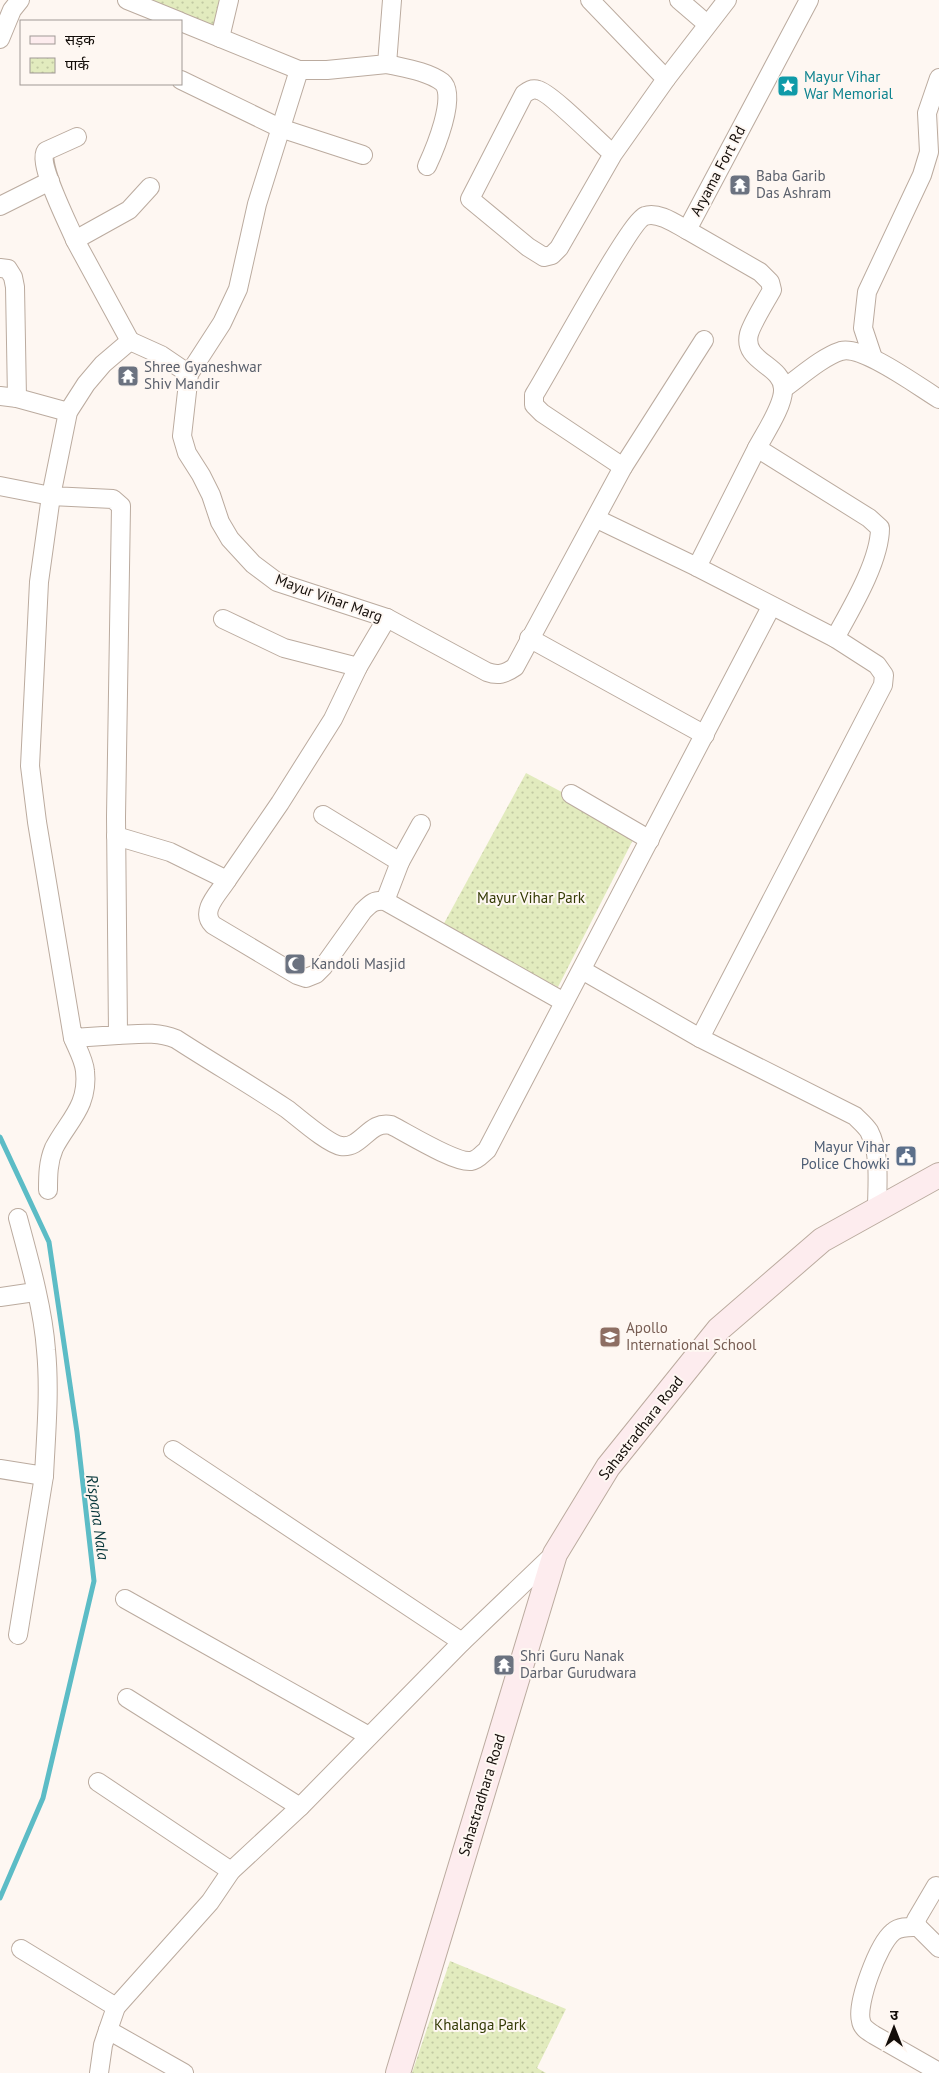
<svg xmlns="http://www.w3.org/2000/svg" width="939" height="2073" font-family="'PT Sans','Noto Sans Devanagari',sans-serif">
<style>
.park{fill:url(#park-dots)}
.lines{fill:none;stroke-linecap:round;stroke-linejoin:round}
.stream{stroke:#5cbcc6;stroke-width:5}
.street-casing{stroke:#bbab9f;stroke-width:20}
.secondary-casing{stroke:#bbab9f;stroke-width:26}
.street{stroke:#fff;stroke-width:18}
.secondary{stroke:#fdecee;stroke-width:24}
.labels{text-anchor:middle;stroke-width:4;stroke-linejoin:round;paint-order:stroke}
.culture-label{font-size:15px;fill:#0d838f;stroke:#fef7f2;text-anchor:start}
.street-label{font-size:15px;fill:#130d09;stroke:#fef7f2}
.worship-label{font-size:15px;fill:#5b616d;stroke:#fef7f2;text-anchor:start}
.park-label{font-size:15px;fill:#333a04;stroke:#fef7f2}
.service-label{font-size:15px;fill:#4e5e75;stroke:#fef7f2;text-anchor:end}
.education-label{font-size:15px;fill:#785e54;stroke:#fef7f2;text-anchor:start}
.water-label{font-size:16px;font-style:italic;fill:#043539;stroke:#fef7f2}
</style>
<defs>
<pattern id="park-dots" width="8" height="8" patternUnits="userSpaceOnUse" patternTransform="scale(1.25)"><rect width="8" height="8" fill="#e2ebbe"/><path d="M2 2h.1M6 6h.1" fill="none" stroke="#c1c8a2" stroke-width="1.8" stroke-linecap="round"/></pattern>
</defs>
<rect width="100%" height="100%" fill="#fef7f2"/>
<g class="park">
<path d="M 151,0 L 220,0 L 214,28 Z"/>
<path d="M 526,773 L 637,832 L 558,987 L 442,927 Z"/>
<path d="M 450,1961 L 566,2009 L 537,2068 L 546,2073 L 412,2073 Z"/>
</g>
<g class="lines">
<path class="stream" d="M 0,1137 L 49,1242 L 77,1432 L 94,1581 L 43,1798 L 0,1898"/>
<g class="street-casing">
<g id="street">
<path d="M 127,0 L 179,21"/>
<path d="M 590,0 L 666,79 L 613,154 C 600,143 550,92 538,90 C 532,88 528,91 524,94 L 470,199 L 528,247 L 544,257 L 552,255 L 559,248 L 613,154"/>
<path d="M 679,0 L 707,24"/>
<path d="M 809,0 L 687,230 L 760,272 L 770,282 L 772,290 C 766,301 752,323 749,334 C 742,362 783,365 783,389 C 784,405 765,433 757,448 L 869,518 L 880,528 C 880,561 851,609 835,638"/>
<path d="M 181,22 L 299,70 L 327,70 L 387,64 L 392,0"/>
<path d="M 220,38 L 229,0"/>
<path d="M 0,39 L 12,10 L 20,0"/>
<path d="M 387,64 C 404,68 427,71 442,82 C 458,95 434,151 427,166"/>
<path d="M 299,70 L 257,204 L 238,289 L 222,323 L 189,374 L 182,436 L 187,453 L 201,475 L 211,495 L 220,522 L 230,539 L 253,564 L 277,582 L 387,618 L 487,672 C 498,676 505,674 515,667 L 623,467 L 542,413 L 534,405 L 534,395 C 550,370 630,221 645,216 C 658,211 676,224 687,230"/>
<path d="M 666,79 L 727,0"/>
<path d="M 181,80 L 280,128 L 363,155"/>
<path d="M 0,206 L 50,181"/>
<path d="M 75,240 C 69,225 37,163 46,151 L 77,137"/>
<path d="M 0,268 L 8,269 L 13,277 L 15,287 L 17,398"/>
<path d="M 130,341 L 75,240 L 129,210 L 150,187"/>
<path d="M 873,358 L 863,328 L 867,292 L 922,175 L 929,152 L 927,113 L 939,78"/>
<path d="M 783,389 C 800,377 822,357 841,351 C 863,345 919,387 939,399"/>
<path d="M 0,396 L 17,398 L 68,412"/>
<path d="M 623,467 L 704,340"/>
<path d="M 0,486 L 51,496 L 113,499 L 121,506 L 116,817 L 118,1035 L 73,1038 L 37,822 L 30,766 L 39,582 L 51,496 L 68,412 L 86,384 L 103,364 L 130,341 L 161,355 L 189,374"/>
<path d="M 597,519 L 697,567 L 835,638 L 877,665 L 884,675 L 883,685 L 700,1038"/>
<path d="M 697,567 L 757,448"/>
<path d="M 223,619 L 284,648 L 358,667"/>
<path d="M 529,638 L 705,735"/>
<path d="M 571,794 L 650,840"/>
<path d="M 323,815 L 400,862"/>
<path d="M 116,836 L 170,852 L 227,880 L 280,803 L 333,719 L 358,667 L 387,618"/>
<path d="M 227,880 C 219,893 199,911 213,925 L 297,975 L 306,978 L 316,974 L 323,967 L 363,911 C 371,903 374,900 385,901 L 564,1002"/>
<path d="M 385,901 L 400,862 L 421,824"/>
<path d="M 582,970 L 700,1038 L 855,1116 C 860,1121 865,1125 869,1131 C 881,1154 877,1185 877,1210"/>
<path d="M 118,1035 C 138,1034 157,1031 176,1039 C 213,1063 251,1085 287,1109 C 299,1118 328,1144 341,1146 C 362,1149 369,1120 391,1125 C 407,1133 455,1163 471,1161 C 478,1160 482,1154 487,1150 L 771,607"/>
<path d="M 48,1190 C 48,1176 48,1162 54,1148 C 68,1121 89,1106 85,1071 C 84,1060 77,1048 73,1038"/>
<path d="M 0,1297 L 35,1292"/>
<path d="M 173,1450 L 462,1642"/>
<path d="M 0,1469 L 44,1476 C 46,1434 50,1391 46,1350 C 43,1308 29,1259 18,1218"/>
<path d="M 125,1599 L 369,1736"/>
<path d="M 18,1635 L 44,1476"/>
<path d="M 127,1698 L 300,1807"/>
<path d="M 98,1782 L 231,1871"/>
<path d="M 939,1889 L 936,1886 L 916,1920 L 918,1927 L 939,1948"/>
<path d="M 918,1927 C 910,1927 900,1926 893,1932 C 878,1944 856,2004 861,2021 C 862,2028 868,2031 874,2035 L 939,2072"/>
<path d="M 21,1949 L 116,2007"/>
<path d="M 99,2073 L 103,2045 L 108,2030"/>
<path d="M 184,2073 L 108,2030 L 116,2007 L 210,1902 L 231,1871 L 300,1807 L 462,1642 L 554,1554"/>
</g>
</g>
<g class="secondary-casing">
<path id="secondary" d="M 398,2073 L 555,1554 L 608,1467 L 719,1329 L 822,1240 L 939,1175"/>
</g>
<use href="#street" class="street"/>
<use href="#secondary" class="secondary"/>
</g>
<defs>
<g id="sight-square" transform="scale(1.125)"><rect x="-9" y="-9" width="18" height="18" rx="4" fill="#0f9aa8" stroke="#fef7f2"/><path d="M0-6L1.8-2.2L6-1.7L2.9 1.2L3.7 5.4L0 3.3L-3.7 5.4L-2.9 1.2L-6-1.7L-1.8-2.2Z" fill="#fff"/></g>
<g id="temple-square" transform="scale(1.125)"><rect x="-9" y="-9" width="18" height="18" rx="4" fill="#6b7280" stroke="#fef7f2"/><path d="M0-6L5-2H3V0L6.5 2.5H4V6H1.5V3h-3V6H-4V2.5H-6.5L-3 0V-2H-5Z" fill="#fff"/></g>
<g id="mosque-square" transform="scale(1.125)"><rect x="-9" y="-9" width="18" height="18" rx="4" fill="#6b7280" stroke="#fef7f2"/><path d="M3.5-4.9A6 6 0 1 0 3.5 4.9A5 5 0 1 1 3.5-4.9Z" fill="#fff"/></g>
<g id="civic-square" transform="scale(1.125)"><rect x="-9" y="-9" width="18" height="18" rx="4" fill="#5c6f8a" stroke="#fef7f2"/><path d="M-.6-6.5H3V-4.5H.6V-3L4-1V1h2V6H-6V1h2V-1L-.6-3ZM-1.2 2.5V6h2.4V2.5Z" fill="#fff"/></g>
<g id="school-square" transform="scale(1.125)"><rect x="-9" y="-9" width="18" height="18" rx="4" fill="#8d6e63" stroke="#fef7f2"/><path d="M0-5L7-2L0 1L-7-2ZM-4 1L0 2.5L4 1V4Q0 6-4 4Z" fill="#fff"/></g>
</defs>
<g fill-rule="evenodd">
<use href="#sight-square" x="788" y="86"/>
<use href="#temple-square" x="740" y="185"/>
<use href="#temple-square" x="128" y="376"/>
<use href="#mosque-square" x="295" y="964"/>
<use href="#civic-square" x="906" y="1156"/>
<use href="#school-square" x="610" y="1337"/>
<use href="#temple-square" x="504" y="1665"/>
</g>
<g class="labels">
<g class="culture-label">
<text x="804" y="82">Mayur Vihar<tspan x="804" dy="17">War Memorial</tspan></text>
</g>
<g class="street-label">
<text transform="translate(718 171) rotate(-62)" y="5">Aryama Fort Rd</text>
<text transform="translate(329 598) rotate(20)" y="5">Mayur Vihar Marg</text>
<text transform="translate(641 1428) rotate(-52)" y="5">Sahastradhara Road</text>
<text transform="translate(482 1795) rotate(-73)" y="5">Sahastradhara Road</text>
</g>
<g class="worship-label">
<text x="756" y="181">Baba Garib<tspan x="756" dy="17">Das Ashram</tspan></text>
<text x="144" y="372">Shree Gyaneshwar<tspan x="144" dy="17">Shiv Mandir</tspan></text>
<text x="311" y="969">Kandoli Masjid</text>
<text x="520" y="1661">Shri Guru Nanak<tspan x="520" dy="17">Darbar Gurudwara</tspan></text>
</g>
<g class="park-label">
<text x="531" y="903">Mayur Vihar Park</text>
<text x="480" y="2030">Khalanga Park</text>
</g>
<g class="service-label">
<text x="890" y="1152">Mayur Vihar<tspan x="890" dy="17">Police Chowki</tspan></text>
</g>
<g class="education-label">
<text x="626" y="1333">Apollo<tspan x="626" dy="17">International School</tspan></text>
</g>
<g class="water-label">
<text transform="translate(98 1517) rotate(82)" y="6">Rispana Nala</text>
</g>
</g>
<rect x="20" y="20" width="162" height="65" fill="#fef7f2" stroke="#a09995"/>
<rect x="30" y="36" width="25" height="8" fill="#fdecee" stroke="#a09995"/>
<text x="65" y="45" font-size="15" fill="#130d09">सड़क</text>
<rect x="30" y="58" width="25" height="15" fill="url(#park-dots)" stroke="#a09995"/>
<text x="65" y="70" font-size="15" fill="#130d09">पार्क</text>
<g transform="translate(894 2028)" stroke="#fef7f2" stroke-width="4" paint-order="stroke">
<path d="M0-4L9 19L0 12L-9 19Z" fill="#130d09"/>
<text y="-8" font-size="14" font-weight="bold" text-anchor="middle" fill="#130d09">उ</text>
</g>
</svg>
